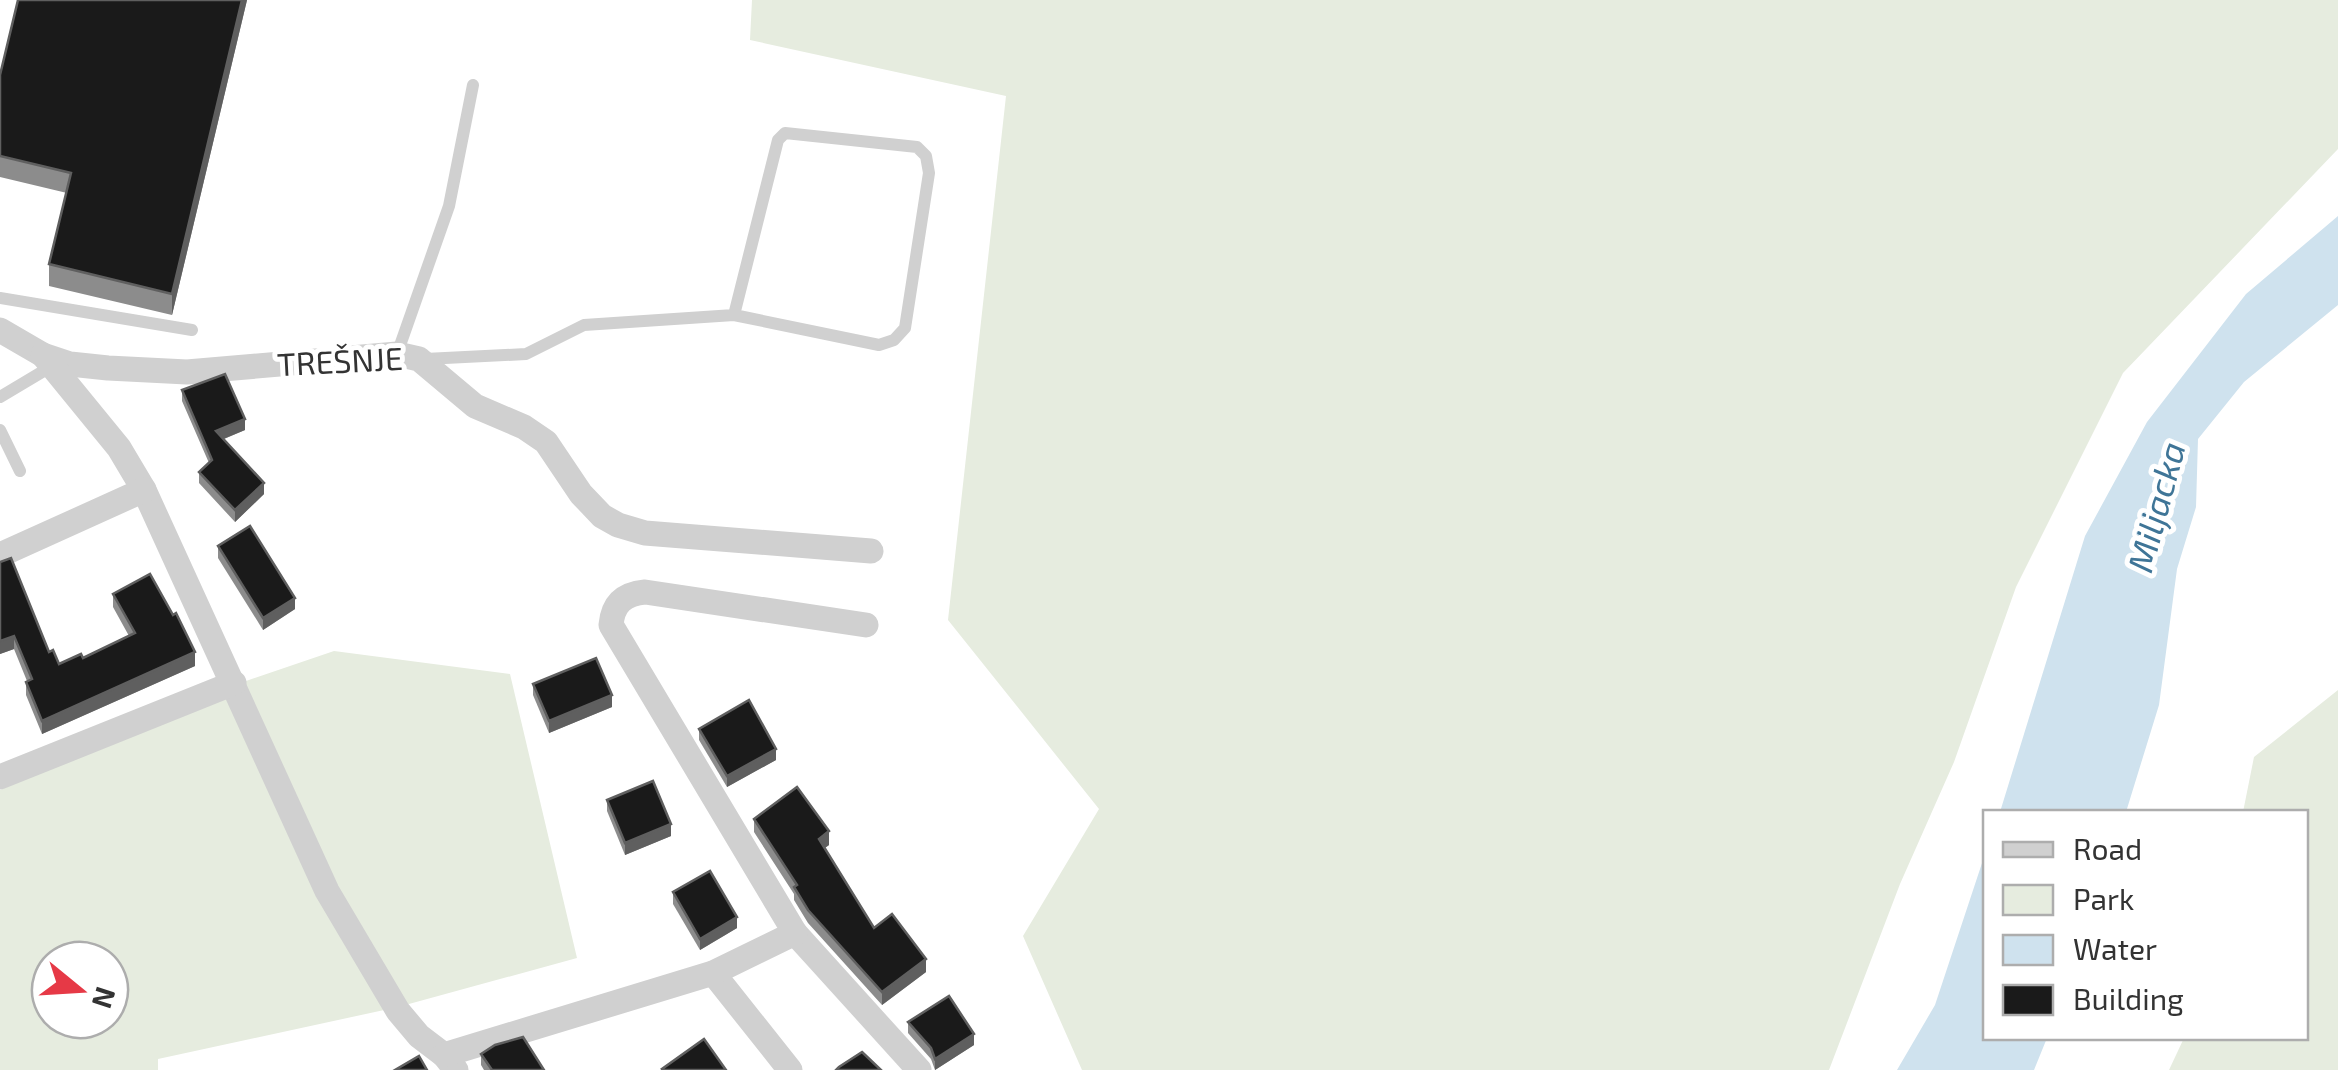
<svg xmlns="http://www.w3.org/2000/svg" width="2338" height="1070" font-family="'Exo 2',sans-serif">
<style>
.green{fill:#e6ecdf;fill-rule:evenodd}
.water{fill:#cfe2ee}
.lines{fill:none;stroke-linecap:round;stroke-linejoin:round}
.service{stroke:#d0d0d0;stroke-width:12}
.minor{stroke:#d0d0d0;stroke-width:25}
.wall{fill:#8c8c8c}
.shaded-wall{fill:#5f5f5f}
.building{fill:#1a1a1a;stroke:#5f5f5f;stroke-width:2.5}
.labels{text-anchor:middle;stroke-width:10;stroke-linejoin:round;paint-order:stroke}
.street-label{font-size:32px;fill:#333;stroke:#fff}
.water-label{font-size:35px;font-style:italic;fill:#3f7597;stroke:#fff}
</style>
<rect width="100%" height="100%" fill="#fff"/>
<g class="green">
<path d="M 752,0 L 2338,0 L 2338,149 L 2123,373 L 2016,587 L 1954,762 L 1900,884 L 1829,1070 L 1082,1070 L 1023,936 L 1099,809 L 948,620 L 1006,96 L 750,40 Z"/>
<path d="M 334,651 L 510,674 L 577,958 L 398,1007 L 158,1059 L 158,1070 L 0,1070 L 0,790 L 246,681 ZM 50,960 L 110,960 L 110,1020 L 50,1020 Z"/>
<path d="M 2338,690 L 2338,1070 L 2169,1070 L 2184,1038 L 2306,1038 L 2306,812 L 2243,812 L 2254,757 Z"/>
</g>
<g class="water">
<path d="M 2338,216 L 2338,305 L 2244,382 L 2198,439 L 2196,507 L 2177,569 L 2159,705 L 2126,812 L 2000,812 L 2085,536 L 2147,422 L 2246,294 Z"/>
<path d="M 1985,854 L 1986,1038 L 2047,1038 L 2034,1070 L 1897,1070 L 1935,1005 Z"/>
</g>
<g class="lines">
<g class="service">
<path d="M 0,298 L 192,330"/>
<path d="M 397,354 L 449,206 L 473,85"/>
<path d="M 425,359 L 526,354 L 584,325 L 734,315 L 879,345 L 894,340 L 905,328 L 929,173 L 926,156 L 917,147 L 785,133 L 778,140 L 734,315"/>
<path d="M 0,397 L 52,366"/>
<path d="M 0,430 L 20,471"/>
</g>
<g class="minor">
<path d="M 0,330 L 43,355 L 70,364 L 108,368 L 187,372 L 397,354 L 419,359 L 475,406 L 524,427 L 546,442 L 581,494 L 602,516 L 618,525 L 645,533 L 871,551"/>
<path d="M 43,355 L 119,448 L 144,490 L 327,891 L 398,1011 L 419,1036 L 444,1055 L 456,1070"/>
<path d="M 0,555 L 144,490"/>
<path d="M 0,777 L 234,683"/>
<path d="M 795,933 L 919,1070"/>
<path d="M 713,973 L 790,1070"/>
<path d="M 444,1055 L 713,973 L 795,933 L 611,625 C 613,603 624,594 645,592 L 866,625"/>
</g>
</g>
<g class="wall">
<path d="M 18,0 L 247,0 L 172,315 L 49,286 L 49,264 L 67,193 L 0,177 L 0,75 Z"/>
<path d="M 182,390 L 245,430 L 224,439 L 264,494 L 235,522 L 199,483 L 199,472 L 209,463 L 182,401 Z"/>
<path d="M 218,546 L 295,609 L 263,630 L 218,558 Z"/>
<path d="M 0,562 L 49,652 L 59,664 L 83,658 L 129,636 L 113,607 L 113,594 L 195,666 L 42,734 L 26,695 L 26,682 L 27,681 L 14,649 L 0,654 Z"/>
<path d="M 533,684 L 612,707 L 549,733 L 533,695 Z"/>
<path d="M 699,729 L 776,760 L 727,787 L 699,740 Z"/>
<path d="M 607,800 L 671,836 L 625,855 L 607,811 Z"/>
<path d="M 754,819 L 829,845 L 825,848 L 874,928 L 926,972 L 882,1005 L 808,923 L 794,900 L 794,894 L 754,832 Z"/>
<path d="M 673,892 L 737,928 L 700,950 L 673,904 Z"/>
<path d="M 908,1022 L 974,1045 L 935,1070 L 931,1059 L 908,1033 Z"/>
<path d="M 481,1054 L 544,1070 L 484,1070 L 481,1065 Z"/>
</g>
<g class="shaded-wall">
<path d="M 242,0 L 247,0 L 172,315 L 172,294 Z"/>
<path d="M 245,419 L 245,430 L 216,442 L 216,431 Z"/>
<path d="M 264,483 L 264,494 L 235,522 L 235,510 Z"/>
<path d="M 295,598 L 295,609 L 263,630 L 263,618 Z"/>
<path d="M 14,636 L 14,649 L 0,654 L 0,641 Z"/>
<path d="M 195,652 L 195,666 L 42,734 L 42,721 Z"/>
<path d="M 612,695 L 612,707 L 549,733 L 549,721 Z"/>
<path d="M 776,749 L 776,760 L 727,787 L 727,776 Z"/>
<path d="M 671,824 L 671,836 L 625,855 L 625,843 Z"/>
<path d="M 829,831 L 829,845 L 819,852 L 819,839 Z"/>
<path d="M 737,917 L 737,928 L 700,950 L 700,939 Z"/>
<path d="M 926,959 L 926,972 L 882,1005 L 882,992 Z"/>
<path d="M 974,1034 L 974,1045 L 935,1070 L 935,1059 Z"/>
</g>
<g class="building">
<path d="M 18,0 L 242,0 L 172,294 L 49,264 L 71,173 L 0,156 L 0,75 Z"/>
<path d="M 225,374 L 245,419 L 216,431 L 264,483 L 235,510 L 199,472 L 212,460 L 182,390 Z"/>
<path d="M 250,526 L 295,598 L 263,618 L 218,546 Z"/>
<path d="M 11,558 L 49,652 L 53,650 L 59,664 L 81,654 L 83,658 L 135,633 L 113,594 L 150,574 L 173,615 L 176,613 L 195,652 L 42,721 L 26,682 L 32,679 L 14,636 L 0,641 L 0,562 Z"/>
<path d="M 596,658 L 612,695 L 549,721 L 533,684 Z"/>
<path d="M 749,700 L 776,749 L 727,776 L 699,729 Z"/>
<path d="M 653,781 L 671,824 L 625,843 L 607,800 Z"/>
<path d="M 797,787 L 829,831 L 819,839 L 874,928 L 892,914 L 926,959 L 882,992 L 808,910 L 794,887 L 797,885 L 754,819 Z"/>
<path d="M 710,871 L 737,917 L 700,939 L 673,892 Z"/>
<path d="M 949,996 L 974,1034 L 935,1059 L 931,1048 L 908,1022 Z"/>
<path d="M 523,1037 L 544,1070 L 492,1070 L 481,1054 L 495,1045 Z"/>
<path d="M 704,1039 L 726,1070 L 663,1070 L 662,1069 Z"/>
<path d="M 862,1052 L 881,1070 L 836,1070 L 839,1067 Z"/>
<path d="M 419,1056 L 427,1070 L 395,1070 Z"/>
</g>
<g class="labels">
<g class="street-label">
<text transform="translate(340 362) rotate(-3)" y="11">TREŠNJE</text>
</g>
<g class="water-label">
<text transform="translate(2157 507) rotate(-75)" y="12">Miljacka</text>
</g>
</g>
<rect x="1983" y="810" width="325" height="230" fill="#ffffff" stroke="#adadad" stroke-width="2.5"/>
<rect x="2003" y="842" width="50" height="15" fill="#d0d0d0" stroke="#adadad" stroke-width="2.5"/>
<text x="2073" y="860" font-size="30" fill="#333333">Road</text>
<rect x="2003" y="885" width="50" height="30" fill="#e6ecdf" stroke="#adadad" stroke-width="2.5"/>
<text x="2073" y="910" font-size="30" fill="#333333">Park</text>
<rect x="2003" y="935" width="50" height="30" fill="#cfe2ee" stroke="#adadad" stroke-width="2.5"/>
<text x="2073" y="960" font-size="30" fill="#333333">Water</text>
<rect x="2003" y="985" width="50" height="30" fill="#1a1a1a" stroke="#adadad" stroke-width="2.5"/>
<text x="2073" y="1010" font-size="30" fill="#333333">Building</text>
<g transform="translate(80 990) rotate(108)"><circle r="48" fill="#ffffff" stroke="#adadad" stroke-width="2.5"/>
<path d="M0-8L18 38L0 25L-18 38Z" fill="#e63946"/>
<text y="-15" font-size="28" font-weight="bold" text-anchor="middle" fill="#333333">N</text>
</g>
</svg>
